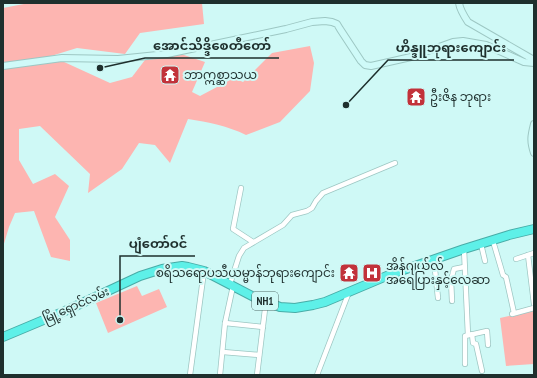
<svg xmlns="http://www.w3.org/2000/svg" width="537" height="378" font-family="'PT Sans Narrow','Noto Sans Myanmar',sans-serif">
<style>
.green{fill:#fdb5b1}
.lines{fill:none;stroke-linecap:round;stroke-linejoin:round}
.street-casing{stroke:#9dc7c3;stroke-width:6}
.secondary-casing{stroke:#9dc7c3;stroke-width:8}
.highway-casing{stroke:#48aca7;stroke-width:10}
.street{stroke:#fff;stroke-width:4.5}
.secondary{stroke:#cffaf8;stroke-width:6}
.highway{stroke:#5ef0e8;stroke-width:8}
.labels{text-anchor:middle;stroke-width:4;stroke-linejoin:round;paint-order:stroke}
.shield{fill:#cff9f6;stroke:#536c69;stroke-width:1}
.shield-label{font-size:11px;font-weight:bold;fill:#1e2f2d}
.poi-label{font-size:12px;fill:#1e2f2d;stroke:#cff9f6;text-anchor:start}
.street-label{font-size:12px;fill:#1e2f2d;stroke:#cff9f6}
.leader{fill:none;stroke:#1e2f2d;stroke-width:1.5}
.callout-dot{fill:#1e2f2d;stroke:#cff9f6;stroke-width:1.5}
.callout-label{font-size:13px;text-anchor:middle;font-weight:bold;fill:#1e2f2d;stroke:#cff9f6;stroke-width:4;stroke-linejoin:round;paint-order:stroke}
</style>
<rect width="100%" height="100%" fill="#cff9f6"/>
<g class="green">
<path d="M 29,3 L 202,3 L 204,24 L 140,33 L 125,54 L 77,48 L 51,56 L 110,83 L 132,77 L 148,56 L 184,55 L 205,62 L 192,92 L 200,96 L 234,78 L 243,82 L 272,53 L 310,46 L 314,63 L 310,91 L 280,122 L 246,135 C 228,126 208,122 188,119 L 170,163 L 155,145 L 139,143 L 122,169 L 88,193 L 90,174 L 40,126 L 19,129 L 19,160 L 33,184 L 55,174 L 69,186 L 55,217 L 70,240 L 70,261 L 51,257 L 34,211 L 15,213 L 9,227 L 3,247 L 3,8 Z"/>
<path d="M 137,286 L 142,296 L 159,289 L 167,307 L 108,333 L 96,303 Z"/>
<path d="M 534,310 L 534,364 L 506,366 L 500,318 Z"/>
</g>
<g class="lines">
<g class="street-casing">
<g id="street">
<path d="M 241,188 L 233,229 L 253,242"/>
<path d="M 493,241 L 503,275 L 506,277 L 514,313"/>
<path d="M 481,244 L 485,261"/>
<path d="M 464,249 L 468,335"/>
<path d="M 528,255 L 534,304"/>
<path d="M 516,259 L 534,253"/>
<path d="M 434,260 L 438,298"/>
<path d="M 436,283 L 451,280"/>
<path d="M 230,284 L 239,256 L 244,248 L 283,225 L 292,215 L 307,211 L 312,208 L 316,201 L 323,193 L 395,163"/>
<path d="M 452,301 L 451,280 L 454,269 L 464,267"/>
<path d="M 512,314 L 534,308"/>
<path d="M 225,323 L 263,327"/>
<path d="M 472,334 L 473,343 L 476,344 L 482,371"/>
<path d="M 223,352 L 259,355"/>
<path d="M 465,364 L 465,336 L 487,331 L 488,345"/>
<path d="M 190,375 L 204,271"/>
<path d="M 220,375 L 225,323 L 233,286"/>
<path d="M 257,375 L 266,301"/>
<path d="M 317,375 L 349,292"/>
</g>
</g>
<g class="secondary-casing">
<g id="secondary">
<path d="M 459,3 C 460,10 464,16 468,22 L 534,60"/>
<path d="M 3,66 L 62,58 L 118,59 L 167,54 L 286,29 L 312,22 L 325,21 L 332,22 L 337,24 L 340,29 L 361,61 L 365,65 L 371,66 L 411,57 L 453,42 L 463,41 L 486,45 L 524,62 L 534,63"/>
<path d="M 534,124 C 531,136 530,141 534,153"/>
</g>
</g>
<g class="highway-casing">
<path id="highway" d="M 3,337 L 65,311 L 140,276 L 162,269 L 182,266 L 188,267 L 204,271 L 254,297 L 280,307 L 295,308 L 313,305 L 325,302 L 389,275 L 464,249 L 509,235 L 534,229"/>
</g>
<use href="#street" class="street"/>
<use href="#secondary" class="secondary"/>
<use href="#highway" class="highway"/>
</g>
<defs>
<g id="temple-square" transform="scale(1)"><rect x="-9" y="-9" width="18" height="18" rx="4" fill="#c2323a" stroke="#cff9f6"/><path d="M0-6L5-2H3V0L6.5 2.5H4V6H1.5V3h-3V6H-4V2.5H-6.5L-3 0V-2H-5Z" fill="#fff"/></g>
<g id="hospital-square" transform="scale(1)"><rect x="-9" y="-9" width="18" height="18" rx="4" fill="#c2323a" stroke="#cff9f6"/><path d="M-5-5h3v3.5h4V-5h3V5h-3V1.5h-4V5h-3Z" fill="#fff"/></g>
</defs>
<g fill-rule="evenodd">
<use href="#temple-square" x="170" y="75"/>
<use href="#temple-square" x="416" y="97"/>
<use href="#temple-square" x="349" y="273"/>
<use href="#hospital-square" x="372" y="273"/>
</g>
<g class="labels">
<rect class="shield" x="252" y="292" width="26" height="18" rx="3"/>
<g class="shield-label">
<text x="265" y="305">NH1</text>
</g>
<g class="poi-label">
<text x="184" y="79">ဘာဣစ္ဆာသယ</text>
<text x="430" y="101">ဦးဇိန ဘုရား</text>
<text x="386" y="270">အိန်ဂျယ်လ်<tspan x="386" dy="14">အရေပြားနှင့်လေဆာ</tspan></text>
<text x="335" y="277" text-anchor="end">စရိသရောပသီယမ္မာန်ဘုရားကျောင်း</text>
</g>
<g class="street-label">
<text transform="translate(76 305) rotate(-24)" y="4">မြို့ရှောင်လမ်း</text>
</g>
</g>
<path class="leader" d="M100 68L145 58H279M346 105L388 60H514M120 320L120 256H195"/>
<g class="callout-dot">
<circle cx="100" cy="68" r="4"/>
<circle cx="346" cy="105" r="4"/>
<circle cx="120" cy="320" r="4"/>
</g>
<g class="callout-label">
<text x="212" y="50">အောင်သိဒ္ဒိစေတီတော်</text>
<text x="451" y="52">ဟိန္ဒူဘုရားကျောင်း</text>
<text x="158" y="248">ပျံတော်ဝင်</text>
</g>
<rect width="537" height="378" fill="none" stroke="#1e2f2d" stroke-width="8"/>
</svg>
